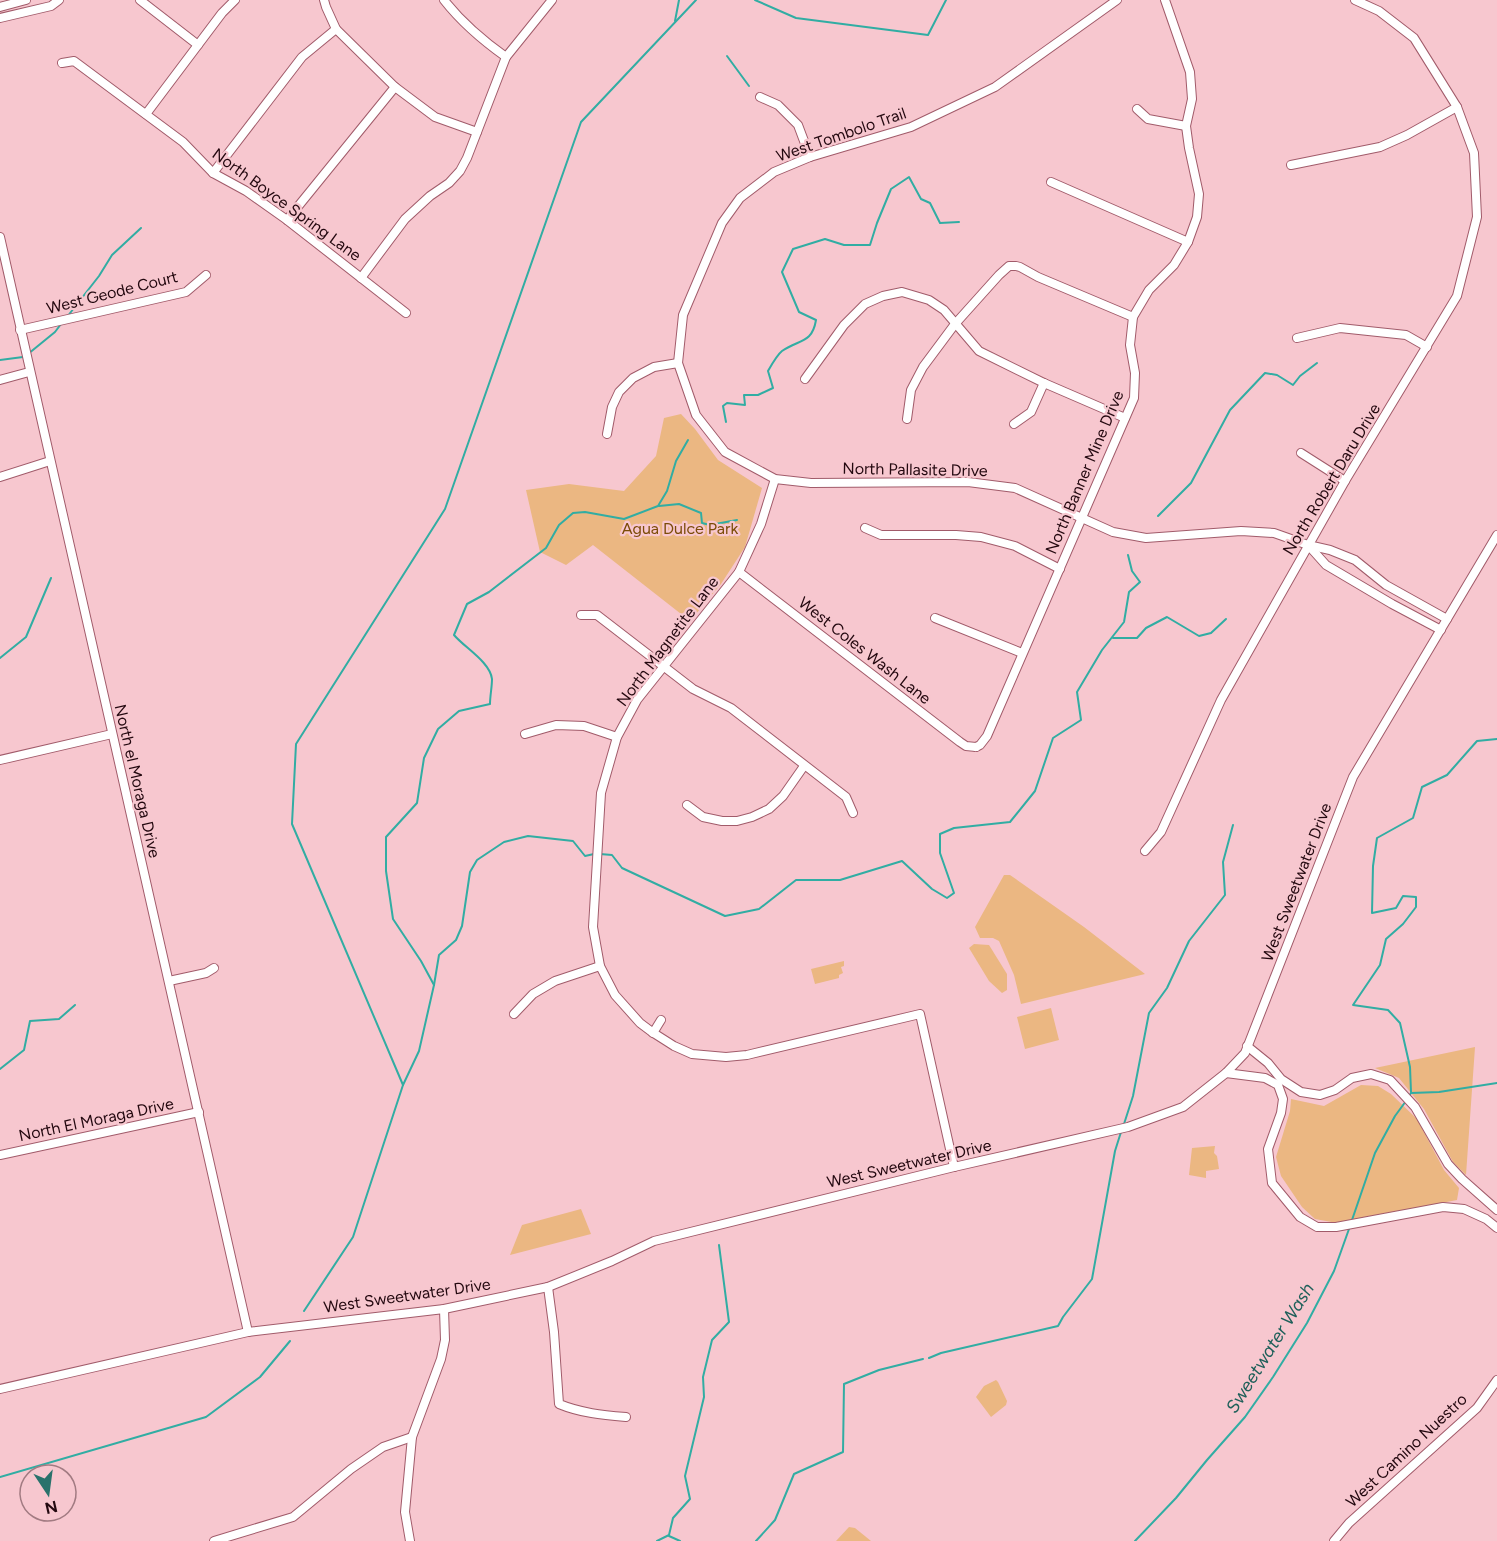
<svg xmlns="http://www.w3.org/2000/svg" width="1497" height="1541" font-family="Figtree,sans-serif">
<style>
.green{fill:#ebb782}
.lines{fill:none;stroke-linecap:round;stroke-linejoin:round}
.stream{stroke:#31ada3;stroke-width:2}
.minor-casing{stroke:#a15b6a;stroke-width:10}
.minor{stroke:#fff;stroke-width:8}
.labels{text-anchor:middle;stroke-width:4.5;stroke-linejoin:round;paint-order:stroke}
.street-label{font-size:16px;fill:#23080f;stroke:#f7c7cf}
.park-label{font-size:16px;fill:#7b4b07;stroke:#f7c7cf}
.water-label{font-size:18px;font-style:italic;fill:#1f605a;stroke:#f7c7cf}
</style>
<rect width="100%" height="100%" fill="#f7c7cf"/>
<g class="green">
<path d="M 681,414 L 695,429 L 718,460 L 762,488 L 745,547 L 721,584 L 690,621 L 593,545 L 566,565 L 540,552 L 526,490 L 569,484 L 624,491 L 656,456 L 664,418 Z"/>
<path d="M 1004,875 L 1010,875 L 1084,927 L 1145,974 L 1021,1004 L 1014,975 L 999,941 L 993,938 L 980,938 L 975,927 Z"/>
<path d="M 974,944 L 989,945 L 1007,974 L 1007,990 L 1002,993 L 989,981 L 969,948 Z"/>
<path d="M 844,961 L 844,966 L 841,967 L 843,973 L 839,975 L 839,978 L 815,984 L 811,969 Z"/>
<path d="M 1051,1008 L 1059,1040 L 1025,1049 L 1017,1017 Z"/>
<path d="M 1475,1047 L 1466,1175 L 1453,1162 L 1424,1109 L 1399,1078 L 1375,1068 Z"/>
<path d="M 1361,1085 L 1378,1086 L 1391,1094 L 1417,1119 L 1444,1170 L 1459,1188 L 1457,1200 L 1337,1223 L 1315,1219 L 1302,1207 L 1281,1176 L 1276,1157 L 1290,1111 L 1291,1099 L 1324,1106 Z"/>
<path d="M 1215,1146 L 1214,1153 L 1217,1156 L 1219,1169 L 1206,1171 L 1206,1178 L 1189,1175 L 1192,1148 Z"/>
<path d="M 581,1209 L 591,1234 L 510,1255 L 522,1225 Z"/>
<path d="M 996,1380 L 998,1382 L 1007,1401 L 1006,1405 L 991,1417 L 976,1397 L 984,1386 Z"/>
<path d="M 849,1527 L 855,1528 L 871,1541 L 836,1541 Z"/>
</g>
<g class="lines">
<g class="stream">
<path d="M 755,0 L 796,18 L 928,35 L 946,0"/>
<path d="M 675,21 L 679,0"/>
<path d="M 727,56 L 749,86"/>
<path d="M 67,317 L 99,276 L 112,255 L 141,228"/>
<path d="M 28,354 L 55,332 L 61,324"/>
<path d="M 0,360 L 23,357"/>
<path d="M 726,422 L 723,406 L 727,403 L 745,405 L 744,395 L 758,395 L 773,388 L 768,371 C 772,364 777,355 782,351 C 799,339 812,344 816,320 L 799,312 L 782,272 L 793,249 L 825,239 L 844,245 L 870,245 L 877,223 L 891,189 L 909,177 L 921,199 L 930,203 L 940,223 L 959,222"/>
<path d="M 659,506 L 679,504 L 701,513 L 702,523 L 710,525 L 737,520"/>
<path d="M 1158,516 L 1191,483 L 1230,410 L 1265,373 L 1277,375 L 1293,385 L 1300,376 L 1317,363"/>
<path d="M 1113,638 L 1137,638 L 1146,628 L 1167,617 L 1199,636 L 1211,633 L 1226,619"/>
<path d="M 0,658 L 26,637 L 51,578"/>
<path d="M 600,854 L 612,855 L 622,868 L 725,916 L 759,909 L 796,880 L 840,880 L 902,861 L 932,889 L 947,898 L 954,893 L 940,853 L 940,834 L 954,828 L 1010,822 L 1035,791 L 1053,738 L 1081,720 L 1077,692 L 1102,650 L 1124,622 L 1129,592 L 1140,582 L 1132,571 L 1128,555"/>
<path d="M 434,985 L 439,955 L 456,940 L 462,926 L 470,872 L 477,860 L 504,842 L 528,836 L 573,841 L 585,856 L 594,854"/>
<path d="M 0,1069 L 24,1050 L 30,1021 L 59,1019 L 75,1005"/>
<path d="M 403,1085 L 419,1051 L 434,985 L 421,961 L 393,919 L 386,871 L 386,837 L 417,803 L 424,758 L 438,729 L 459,711 L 490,704 C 490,696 492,687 492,679 C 490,662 465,648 454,635 L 467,604 L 489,592 L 546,548 L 559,525 L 573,513 L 585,512 L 624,519 L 658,506 L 667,491 L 676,461 L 688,440"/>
<path d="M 1411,1092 L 1410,1067 L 1400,1023 L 1388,1010 L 1353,1005 L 1380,965 L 1386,939 L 1403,924 L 1416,907 L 1416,897 L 1403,896 L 1396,908 L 1372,913 L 1373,866 L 1377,838 L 1413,818 L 1422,787 L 1447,775 L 1477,741 L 1497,739"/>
<path d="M 1409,1096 L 1411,1093 L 1439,1092 L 1497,1083"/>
<path d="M 1124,1124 L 1133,1096 L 1149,1013 L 1167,988 L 1189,941 L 1225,895 L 1223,862 L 1233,825"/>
<path d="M 1352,1220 L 1375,1153 L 1395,1116 L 1406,1101"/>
<path d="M 304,1311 L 353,1237 L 403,1085 L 292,824 L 296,744 L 445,509 L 581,122 L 696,0"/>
<path d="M 929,1358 L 941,1353 L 1058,1326 L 1063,1317 L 1092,1279 L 1115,1151 L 1121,1132"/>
<path d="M 0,1477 L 206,1417 L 260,1377 L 290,1341"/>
<path d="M 669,1536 L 680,1541"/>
<path d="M 657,1541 L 669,1535 L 673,1518 L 690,1499 L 685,1476 L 704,1397 L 703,1377 L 712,1340 L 729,1322 L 719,1245"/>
<path d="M 756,1541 L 775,1520 L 794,1474 L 843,1452 L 844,1384 L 879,1370 L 923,1359"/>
<path d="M 1135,1541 L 1176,1498 L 1207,1460 L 1245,1417 L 1273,1377 L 1307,1323 L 1334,1271 L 1349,1229"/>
</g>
<g class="minor-casing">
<g id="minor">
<path d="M 140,0 L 198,45"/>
<path d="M 324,0 L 326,7 L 336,29 L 395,87 L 435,117 L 477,132"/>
<path d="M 444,0 C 462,23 482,40 506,57"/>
<path d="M 1117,0 L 995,87 L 911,127 L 810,157 L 774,172 L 740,198 L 722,223 L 683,315 L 678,363 L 696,415 L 725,452 L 775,479 L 811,483 L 968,482 L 1015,488 L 1113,532 L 1146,538 L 1241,531 L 1274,533 L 1308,545 L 1330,550 L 1355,560 L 1386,585 L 1447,619"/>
<path d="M 0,7 L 26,0"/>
<path d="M 0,18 L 51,6 L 59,0"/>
<path d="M 62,63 L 74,61 L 183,142 L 213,173 L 246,191 L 287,220 L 406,313"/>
<path d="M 760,97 L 778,105 L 798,125 L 810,157"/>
<path d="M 1137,109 L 1148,119 L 1186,126"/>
<path d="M 146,114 L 222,13 L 235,0"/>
<path d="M 1291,165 L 1380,147 L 1407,135 L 1457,107"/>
<path d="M 213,173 L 302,57 L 336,29"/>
<path d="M 1051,182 L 1188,242"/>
<path d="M 287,220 L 395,87"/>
<path d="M 0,237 C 80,603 167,967 248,1332"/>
<path d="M 361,278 L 405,219 L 430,196 L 449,183 L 460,171 L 467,158 L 506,57 L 552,0"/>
<path d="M 20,330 L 186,292 L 206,275"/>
<path d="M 1297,338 L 1340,328 L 1406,335 L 1427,347"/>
<path d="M 805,379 L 844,325 L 865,304 L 883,296 L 902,292 L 929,300 L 944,310 L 979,351 L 1044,383 L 1125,418"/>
<path d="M 0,380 L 29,372"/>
<path d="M 907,419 L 911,390 L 923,367 L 955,324 L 999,275 L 1009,266 L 1016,266 L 1020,267 L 1038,277 L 1133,317"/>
<path d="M 1014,424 L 1031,412 L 1044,383"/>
<path d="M 607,434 L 612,407 L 619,392 L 633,378 L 654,367 L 678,363"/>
<path d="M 1301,453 L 1345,481"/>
<path d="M 0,477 L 50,461"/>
<path d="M 775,479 L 761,524 L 739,572 L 637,700 L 617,737 L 601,793 L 593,927 L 600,966 L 615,995 L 640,1023 L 652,1032 L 674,1046 L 692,1054 L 726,1057 L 747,1055 L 920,1014 L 954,1167"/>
<path d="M 865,528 L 881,535 L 956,535 L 981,537 L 1015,546 L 1060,569"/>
<path d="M 1309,546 L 1326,565 L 1392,604 L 1441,630"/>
<path d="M 739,572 L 960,742 L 966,746 L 976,747"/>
<path d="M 581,615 L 597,615 L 693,689 L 731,708 L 846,797 L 853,813"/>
<path d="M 935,618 L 1022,653"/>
<path d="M 525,734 L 556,725 L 584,726 L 617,737"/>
<path d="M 976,747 L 980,745 L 987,736 L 1134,398 L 1135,373 L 1130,345 L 1133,317 L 1149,290 L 1174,265 L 1188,242 L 1197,217 L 1199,194 L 1189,148 L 1186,126 L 1192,99 L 1190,72 L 1165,0"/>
<path d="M 0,760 L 112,734"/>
<path d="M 687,805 L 703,817 L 722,821 L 737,821 L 752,817 L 769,809 L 783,796 L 804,766"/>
<path d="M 1145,851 L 1161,832 L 1221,700 L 1345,481 L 1457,296 L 1477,217 L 1474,153 L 1457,107 L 1414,38 L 1379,11 L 1355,0"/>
<path d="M 169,981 L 206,973 L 214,968"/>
<path d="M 514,1014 L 533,994 L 555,981 L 600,966"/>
<path d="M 653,1033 L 661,1020"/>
<path d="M 1247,1046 L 1268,1063 L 1281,1079 L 1301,1092 L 1320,1095 L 1335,1090 L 1352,1078 L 1371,1074 L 1390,1080 L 1415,1107 L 1448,1164 L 1462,1179 L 1497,1210"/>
<path d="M 1226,1073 L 1265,1078 L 1278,1085 L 1283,1099 L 1281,1113 L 1268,1149 L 1272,1183 L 1300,1217 L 1317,1227 L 1336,1227 L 1443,1207 L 1464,1209 L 1486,1219 L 1497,1228"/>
<path d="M 0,1155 L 199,1112"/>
<path d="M 548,1287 L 554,1332 L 559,1404 C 581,1413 602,1415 626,1417"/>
<path d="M 0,1389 L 248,1332 L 444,1309 L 548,1287 L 612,1261 L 654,1241 L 954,1167 L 1128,1127 L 1183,1107 L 1226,1073 L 1245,1053 L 1353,777 L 1497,535"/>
<path d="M 214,1541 L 293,1517 L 351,1469 L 383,1447 L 412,1437"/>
<path d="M 410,1541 L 405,1512 L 412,1437 L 441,1359 L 445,1340 L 444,1309"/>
<path d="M 1334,1541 L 1349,1523 L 1477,1408 L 1497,1380"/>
</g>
</g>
<use href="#minor" class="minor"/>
</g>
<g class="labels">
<g class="street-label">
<text transform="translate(841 134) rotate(-19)" y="6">West Tombolo Trail</text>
<text transform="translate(287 204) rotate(36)" y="6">North Boyce Spring Lane</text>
<text transform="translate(112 292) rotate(-14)" y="6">West Geode Court</text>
<text transform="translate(915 469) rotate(1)" y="6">North Pallasite Drive</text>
<text transform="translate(1084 472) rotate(-67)" y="6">North Banner Mine Drive</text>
<text transform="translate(1331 479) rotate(-59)" y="6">North Robert Daru Drive</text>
<text transform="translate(667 641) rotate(-53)" y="6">North Magnetite Lane</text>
<text transform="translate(865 650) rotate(38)" y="6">West Coles Wash Lane</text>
<text transform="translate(138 781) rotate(77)" y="6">North el Moraga Drive</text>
<text transform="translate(1296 882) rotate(-69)" y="6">West Sweetwater Drive</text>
<text transform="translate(96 1119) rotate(-12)" y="6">North El Moraga Drive</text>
<text transform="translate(909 1163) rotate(-13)" y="6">West Sweetwater Drive</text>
<text transform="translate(407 1295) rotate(-8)" y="6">West Sweetwater Drive</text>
<text transform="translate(1406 1450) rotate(-43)" y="6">West Camino Nuestro</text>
</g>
<g class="park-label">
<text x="680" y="534">Agua Dulce Park</text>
</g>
<g class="water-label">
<text transform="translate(1270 1348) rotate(-58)" y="6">Sweetwater Wash</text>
</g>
</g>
<g transform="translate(48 1493) rotate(167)"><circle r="28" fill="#f7c7cf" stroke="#a27b82" stroke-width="1.5"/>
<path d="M0-4.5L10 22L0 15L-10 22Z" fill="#2a726c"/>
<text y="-9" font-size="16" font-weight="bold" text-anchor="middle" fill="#23080f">N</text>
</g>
</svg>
